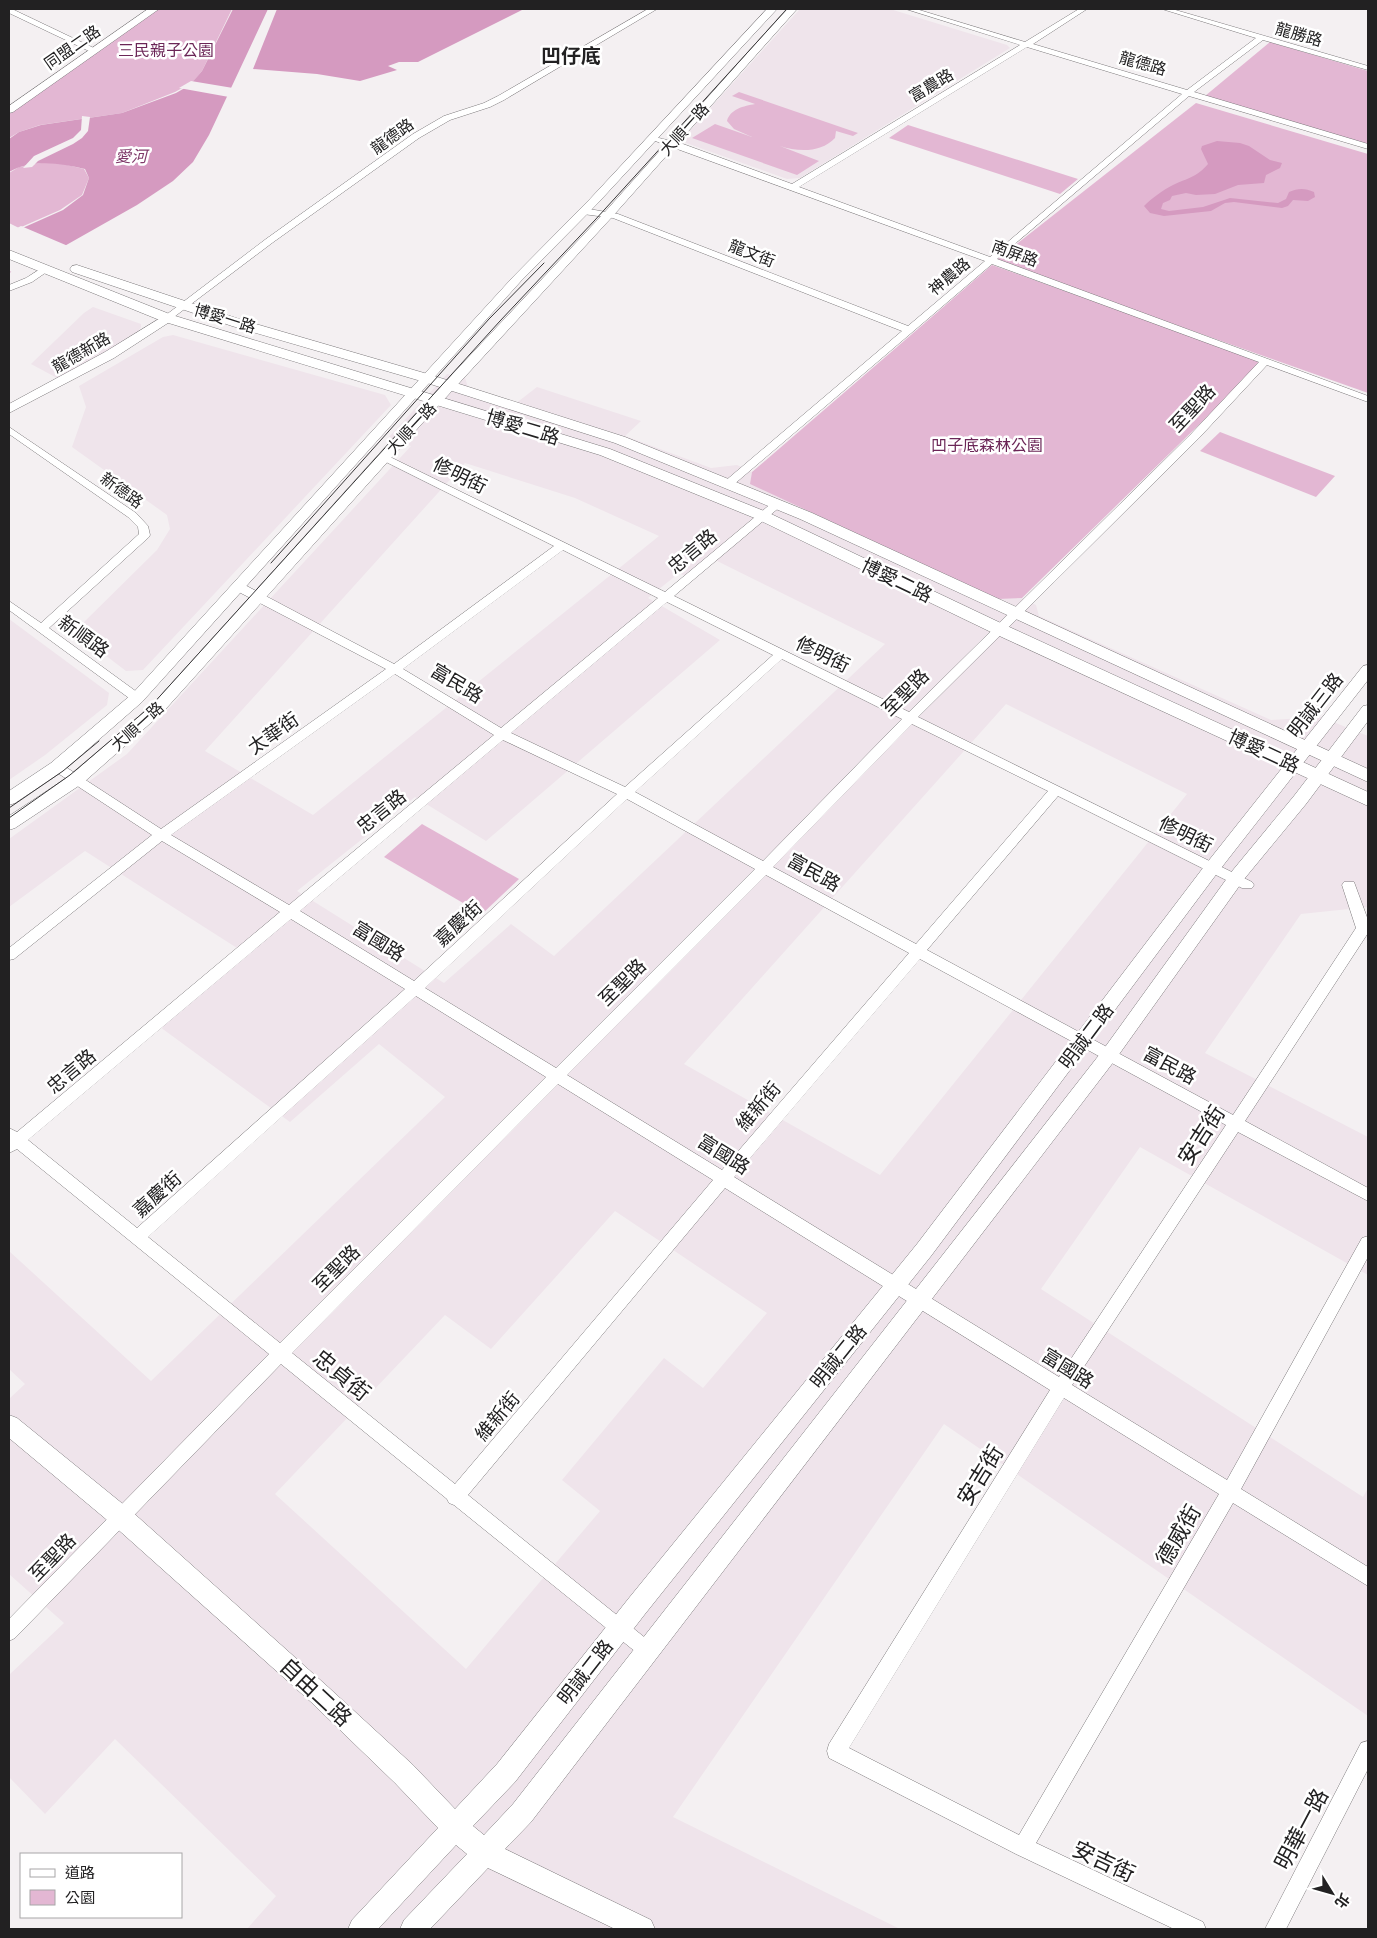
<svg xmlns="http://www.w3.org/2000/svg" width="1377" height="1938" font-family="Cabin,'Noto Sans TC',sans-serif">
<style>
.built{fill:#efe4eb;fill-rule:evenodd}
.green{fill:#e3b7d3}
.forest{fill:#d59ac0}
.pier{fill:#f4f0f2}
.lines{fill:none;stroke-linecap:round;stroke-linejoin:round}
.minor-casing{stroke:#7d7a7c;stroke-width:1}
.tertiary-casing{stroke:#7d7a7c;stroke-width:1}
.secondary-casing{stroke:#7d7a7c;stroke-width:1}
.minor{fill:#fff;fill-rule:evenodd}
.tertiary{fill:#fff;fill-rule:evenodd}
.secondary{fill:#fff;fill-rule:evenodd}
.tram{stroke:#393839;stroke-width:1}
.labels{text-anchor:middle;stroke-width:5;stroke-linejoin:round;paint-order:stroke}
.far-street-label{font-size:16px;fill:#222122;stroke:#fff}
.far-park-label{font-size:16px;fill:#6b2657;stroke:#fff}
.far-water-label{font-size:16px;font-style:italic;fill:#7f3869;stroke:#fff}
.street-label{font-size:19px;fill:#222122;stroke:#fff}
.far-district-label{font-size:20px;font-weight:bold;fill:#222122;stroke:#fff}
.near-street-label{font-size:22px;fill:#222122;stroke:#fff}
</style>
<rect width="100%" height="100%" fill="#f4f0f2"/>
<g class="built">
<path d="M 800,9 L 890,9 L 1007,45 L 1010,48 L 800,178 L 787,179 L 686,143 L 683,138 Z"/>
<path d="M 93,307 L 141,324 L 141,327 L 137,334 L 59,379 L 31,364 L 84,313 Z"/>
<path d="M 173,335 L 385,395 L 391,405 L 143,670 L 126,671 L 79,635 L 82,624 L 157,550 L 170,529 L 167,515 L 72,447 L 86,407 L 79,386 L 163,337 Z"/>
<path d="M 447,374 L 465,378 L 468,387 L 515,404 L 537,387 L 641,421 L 625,436 L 711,468 L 737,465 L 752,472 L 751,484 L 998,599 L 1022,598 L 1036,605 L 1039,616 L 1271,720 L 1321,717 L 1368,736 L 1368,907 L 1301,914 L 1205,1053 L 1368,1137 L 1368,1275 L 1140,1147 L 1041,1289 L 1363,1497 L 1368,1488 L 1368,1716 L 944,1424 L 673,1817 L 900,1929 L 247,1929 L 276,1896 L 115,1739 L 45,1814 L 9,1777 L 9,1675 L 64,1623 L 9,1574 L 9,1399 L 25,1384 L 9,1369 L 9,1251 L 151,1381 L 445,1097 L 379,1044 L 290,1122 L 160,1027 L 248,955 L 85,851 L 9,907 L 9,839 L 127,754 L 411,446 L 388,438 ZM 465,463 L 575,498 L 659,536 L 313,815 L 205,751 ZM 709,557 L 885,644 L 554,956 L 511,924 L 444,983 L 297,891 L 415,797 L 486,841 L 720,640 L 648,598 L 679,573 L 685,576 ZM 1006,704 L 1187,794 L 880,1175 L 684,1064 ZM 615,1211 L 767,1313 L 703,1388 L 664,1358 L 562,1480 L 600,1511 L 466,1669 L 275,1494 L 445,1315 L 491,1349 Z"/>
<path d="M 9,619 L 109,693 L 107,705 L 45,755 L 9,780 Z"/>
</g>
<g class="green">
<path d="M 154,9 L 232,9 L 202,71 L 193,82 L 175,92 L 122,113 L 40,125 L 19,132 L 9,138 L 9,110 Z"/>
<path d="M 1270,42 L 1368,71 L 1368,144 L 1205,96 Z"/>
<path d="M 739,92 L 858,133 L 853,136 L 836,131 L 835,138 C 821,153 798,152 780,146 L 819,161 L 797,175 L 692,138 L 715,124 L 752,137 L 734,129 L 727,121 C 730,109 744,106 755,104 L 732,96 Z"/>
<path d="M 1196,103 L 1368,154 L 1368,393 L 995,261 Z"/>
<path d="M 908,125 L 1078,179 L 1060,194 L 889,138 Z"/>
<path d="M 41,163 L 59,163 L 84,169 L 89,178 L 82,195 L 60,210 L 19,228 L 9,223 L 9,173 L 19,167 Z"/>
<path d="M 992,265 L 1263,362 L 1022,598 L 998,599 L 750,484 L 752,472 Z"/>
<path d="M 1220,432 L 1335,476 L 1316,497 L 1200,451 Z"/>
<path d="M 422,824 L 519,879 L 482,914 L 384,857 Z"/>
</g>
<g class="forest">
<path d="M 233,9 L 268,9 L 209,135 L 193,162 L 173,181 L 137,205 L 61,248 L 9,273 L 9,234 L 63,210 L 83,195 L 89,178 L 85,169 C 59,163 33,159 9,172 L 9,139 L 19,132 L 41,125 L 122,113 L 176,93 L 190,85 L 202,71 Z"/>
<path d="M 277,9 L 524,9 L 418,62 L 399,62 L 388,66 L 397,70 L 360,81 L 317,74 L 253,69 Z"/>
<path d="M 1217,141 L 1240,143 L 1249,146 L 1270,160 L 1282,163 L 1280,168 L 1266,175 L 1264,183 L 1238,185 L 1215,194 L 1196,195 L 1186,193 L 1172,196 L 1170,200 L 1163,203 L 1161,209 L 1169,211 L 1203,207 L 1230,198 L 1278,203 L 1286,199 L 1289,192 C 1298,188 1305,188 1314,192 L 1315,197 L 1308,201 L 1293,200 L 1288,206 L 1282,208 L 1234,202 L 1225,203 L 1211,211 L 1164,216 L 1150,213 L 1144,206 C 1152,198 1163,190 1173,185 C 1188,178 1197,177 1208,164 L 1201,149 L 1202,146 Z"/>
</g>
<g class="pier">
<path d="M 191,81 L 233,88 L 229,97 L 179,88 Z"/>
<path d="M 82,116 L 90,117 L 88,131 L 82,138 L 73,144 L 38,161 L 32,167 L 23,168 L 34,156 L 73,138 L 81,130 Z"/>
<path d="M 21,226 L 68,246 L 14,273 L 9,271 L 9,232 Z"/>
</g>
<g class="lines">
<g class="minor-casing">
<g id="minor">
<path d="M 9,9 L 12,9 L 98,50 L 91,52 L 9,13 Z"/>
<path d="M 648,9 L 657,9 L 504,100 L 490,107 L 450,120 L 419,138 L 272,243 L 170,320 L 167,321 L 162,318 L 266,239 L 413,134 L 444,116 L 484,103 L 498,96 Z"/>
<path d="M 906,9 L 916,9 L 1025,42 L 1079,9 L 1087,9 L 1033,44 L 1187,90 L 1256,38 L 1162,9 L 1172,9 L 1368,66 L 1368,70 L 1263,40 L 1194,92 L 1368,144 L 1368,149 L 1189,96 L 997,259 L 1368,396 L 1368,402 L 1267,365 L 1199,438 L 918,717 L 1252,882 L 1254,885 L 1252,888 L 1242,888 L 1058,796 L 927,950 L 1233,1115 L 1356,928 L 1342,885 L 1344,882 L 1354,882 L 1368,920 L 1368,933 L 1245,1121 L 1368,1188 L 1368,1201 L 1238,1132 L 1072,1385 L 1227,1480 L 1362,1238 L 1368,1236 L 1368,1257 L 1241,1489 L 1368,1567 L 1368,1586 L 1233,1503 L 1036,1843 L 1203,1922 L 1206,1929 L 1174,1929 L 1016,1854 L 829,1758 L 827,1751 L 829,1744 L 1050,1390 L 725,1188 L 468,1495 L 654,1645 L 657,1651 L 654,1657 L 648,1660 L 642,1657 L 454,1505 L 449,1503 L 447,1499 L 281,1364 L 15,1638 L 9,1641 L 9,1619 L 269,1354 L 17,1149 L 9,1153 L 9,1128 L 17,1132 L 280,912 L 162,841 L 14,959 L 9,960 L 9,948 L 152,835 L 53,770 L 51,767 L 53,764 L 61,764 L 161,829 L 386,669 L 235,590 L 233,587 L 235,584 L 243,584 L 394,664 L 554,546 L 380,459 L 379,457 L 384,454 L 665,592 L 773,502 L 781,502 L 782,504 L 781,506 L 674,596 L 909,712 L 1191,434 L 1259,362 L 992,264 L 732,486 L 724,486 L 723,484 L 724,482 L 902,331 L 613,218 L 583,214 L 579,211 L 583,208 L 618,214 L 908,326 L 985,261 L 647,138 L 651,136 L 683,144 L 792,184 L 1020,45 ZM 1027,47 L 1182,94 L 990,257 L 799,187 ZM 563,550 L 658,598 L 501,728 L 403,669 ZM 667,602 L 773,655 L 625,787 L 511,733 ZM 782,659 L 902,719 L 763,861 L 635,792 ZM 395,674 L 494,735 L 289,905 L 171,835 ZM 912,724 L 1048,791 L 916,944 L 773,867 ZM 503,740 L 617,794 L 414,981 L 300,911 ZM 627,799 L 755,869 L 556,1068 L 425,988 ZM 766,875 L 909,953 L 722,1170 L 567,1075 ZM 291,919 L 405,989 L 137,1228 L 28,1140 ZM 920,959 L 1226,1125 L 1059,1377 L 734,1177 ZM 416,996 L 546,1077 L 280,1343 L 148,1237 ZM 558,1084 L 713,1180 L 455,1484 L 292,1353 ZM 1064,1398 L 1219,1494 L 1019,1835 L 849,1748 Z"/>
<path d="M 45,266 L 48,267 L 48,271 L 32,282 L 9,291 L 9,285 L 26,278 Z"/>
<path d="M 9,427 L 136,513 L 148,526 L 150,535 L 149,537 L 49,628 L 141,695 L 143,698 L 141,701 L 133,701 L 9,610 L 9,601 L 41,623 L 139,534 L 138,527 L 128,517 L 9,434 Z"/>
<path d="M 1368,1741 L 1368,1769 L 1286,1929 L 1265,1929 L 1361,1743 Z"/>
</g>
</g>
<g class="tertiary-casing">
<g id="tertiary">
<path d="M 148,9 L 159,9 L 13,112 L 9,113 L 9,106 Z"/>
<path d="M 767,9 L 777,9 L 598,203 L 521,281 L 142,702 L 63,771 L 15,803 L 9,805 L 9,791 L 51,763 L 132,694 L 513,277 L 590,199 Z"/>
<path d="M 787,9 L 797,9 L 612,217 L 427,418 L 163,712 L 83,783 L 15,828 L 9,830 L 9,816 L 71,775 L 153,704 L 417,412 L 604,213 Z"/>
<path d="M 167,314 L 171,315 L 173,318 L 171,321 L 114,358 L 9,413 L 9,404 L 105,352 Z"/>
<path d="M 1368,665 L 1368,680 L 1218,872 L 931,1256 L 645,1614 L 515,1782 L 473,1826 L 484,1835 L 513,1804 L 1103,1050 L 1233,870 L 1294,796 L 1363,706 L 1368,705 L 1368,721 L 1306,804 L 1245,878 L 1115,1060 L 531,1822 L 505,1849 L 651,1920 L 655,1929 L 615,1929 L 488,1868 L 430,1929 L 400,1929 L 404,1920 L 467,1854 L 456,1845 L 378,1929 L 348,1929 L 352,1920 L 438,1828 L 395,1783 L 311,1702 L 113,1525 L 9,1438 L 9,1415 L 17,1418 L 129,1509 L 327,1686 L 413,1765 L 455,1809 L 497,1764 L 629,1598 L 917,1244 L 1206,864 L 1363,666 Z"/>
</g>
</g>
<g class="secondary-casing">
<g id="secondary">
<path d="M 9,250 L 172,315 L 610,449 L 769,513 L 1005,625 L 1368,792 L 1368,806 L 993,633 L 757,519 L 600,455 L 162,321 L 9,259 Z"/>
<path d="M 77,265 L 242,320 L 431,375 L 625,437 L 812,513 L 1368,769 L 1368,782 L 800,519 L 615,443 L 421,381 L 232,326 L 72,272 L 70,269 L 72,266 Z"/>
</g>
</g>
<use href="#minor" class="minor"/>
<use href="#tertiary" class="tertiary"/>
<use href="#secondary" class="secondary"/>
<g class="tram">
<path d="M 271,563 L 489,319 L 544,263"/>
<path d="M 9,808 L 63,771 L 99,741"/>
<path d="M 9,818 L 70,775 L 151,706 L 500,321 L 595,220 L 787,9"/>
</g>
</g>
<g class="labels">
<g class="far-street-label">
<text transform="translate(1299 34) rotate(16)" y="6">龍勝路</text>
<text transform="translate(72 47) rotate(-35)" y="6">同盟二路</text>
<text transform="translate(1143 63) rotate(16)" y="6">龍德路</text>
<text transform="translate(931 85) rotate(-31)" y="6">富農路</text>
<text transform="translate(684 129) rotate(-48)" y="6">大順一路</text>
<text transform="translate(392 136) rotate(-36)" y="6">龍德路</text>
<text transform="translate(752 253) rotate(21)" y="6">龍文街</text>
<text transform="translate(1015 253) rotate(20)" y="6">南屏路</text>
<text transform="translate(949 276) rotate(-40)" y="6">神農路</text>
<text transform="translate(225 318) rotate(17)" y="6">博愛一路</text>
<text transform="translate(81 352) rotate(-30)" y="6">龍德新路</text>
<text transform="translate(411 428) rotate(-47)" y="6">大順一路</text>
<text transform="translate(122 490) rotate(36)" y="6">新德路</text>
<text transform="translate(137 726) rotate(-42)" y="6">大順一路</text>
</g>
<g class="far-park-label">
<text x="166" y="56">三民親子公園</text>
<text x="987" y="451">凹子底森林公園</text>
</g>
<g class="far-water-label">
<text x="131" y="162">愛河</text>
</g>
<g class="street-label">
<text transform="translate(1192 408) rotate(-47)" y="7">至聖路</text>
<text transform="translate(523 427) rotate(17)" y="7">博愛二路</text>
<text transform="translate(460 475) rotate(26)" y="7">修明街</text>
<text transform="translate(692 551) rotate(-40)" y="7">忠言路</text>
<text transform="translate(897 580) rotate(26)" y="7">博愛二路</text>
<text transform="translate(84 636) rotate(36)" y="7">新順路</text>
<text transform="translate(823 654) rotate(26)" y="7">修明街</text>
<text transform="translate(457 683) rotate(31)" y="7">富民路</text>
<text transform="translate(905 692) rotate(-45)" y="7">至聖路</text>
<text transform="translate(1315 705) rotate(-52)" y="7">明誠三路</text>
<text transform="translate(273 733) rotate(-35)" y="7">太華街</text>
<text transform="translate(1264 751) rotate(25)" y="7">博愛二路</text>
<text transform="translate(381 811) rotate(-39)" y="7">忠言路</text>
<text transform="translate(1186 834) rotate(26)" y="7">修明街</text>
<text transform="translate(814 872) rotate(29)" y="7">富民路</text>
<text transform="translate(458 923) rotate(-43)" y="7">嘉慶街</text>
<text transform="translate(379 941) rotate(32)" y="7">富國路</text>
<text transform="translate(622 982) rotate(-45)" y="7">至聖路</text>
<text transform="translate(1086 1036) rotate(-53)" y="7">明誠二路</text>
<text transform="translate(1170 1065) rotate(28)" y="7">富民路</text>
<text transform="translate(71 1071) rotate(-40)" y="7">忠言路</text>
<text transform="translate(758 1106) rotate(-50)" y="7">維新街</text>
<text transform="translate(724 1154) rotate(32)" y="7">富國路</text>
<text transform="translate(157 1194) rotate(-42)" y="7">嘉慶街</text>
<text transform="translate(336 1268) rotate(-45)" y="7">至聖路</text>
<text transform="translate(838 1356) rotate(-51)" y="7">明誠二路</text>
<text transform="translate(1068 1368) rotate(32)" y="7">富國路</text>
<text transform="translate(497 1416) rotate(-50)" y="7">維新街</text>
<text transform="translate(52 1557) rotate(-46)" y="7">至聖路</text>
<text transform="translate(585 1672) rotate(-52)" y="7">明誠二路</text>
</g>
<g class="far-district-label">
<text x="571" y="63">凹仔底</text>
</g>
<g class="near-street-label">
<text transform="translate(1201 1135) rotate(-57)" y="8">安吉街</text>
<text transform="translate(342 1375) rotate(39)" y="8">忠貞街</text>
<text transform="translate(980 1475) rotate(-58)" y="8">安吉街</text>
<text transform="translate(1178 1535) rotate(-60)" y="8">德威街</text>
<text transform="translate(316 1692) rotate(43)" y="8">自由二路</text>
<text transform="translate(1301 1829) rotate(-62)" y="8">明華一路</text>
<text transform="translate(1104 1861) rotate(25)" y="8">安吉街</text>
</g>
</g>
<rect width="1377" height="1938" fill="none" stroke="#222122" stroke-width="20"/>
<rect x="20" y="1853" width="162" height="65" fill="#ffffff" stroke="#a7a6a7"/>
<rect x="30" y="1869" width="25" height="8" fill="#ffffff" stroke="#a7a6a7"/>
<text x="65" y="1878" font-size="15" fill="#222122">道路</text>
<rect x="30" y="1890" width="25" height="15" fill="#e3b7d3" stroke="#a7a6a7"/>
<text x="65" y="1903" font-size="15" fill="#222122">公園</text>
<g transform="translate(1332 1893) rotate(127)" stroke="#ffffff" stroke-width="4" paint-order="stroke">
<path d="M0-4L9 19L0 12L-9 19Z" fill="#222122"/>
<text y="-8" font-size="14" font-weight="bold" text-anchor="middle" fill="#222122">北</text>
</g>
</svg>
